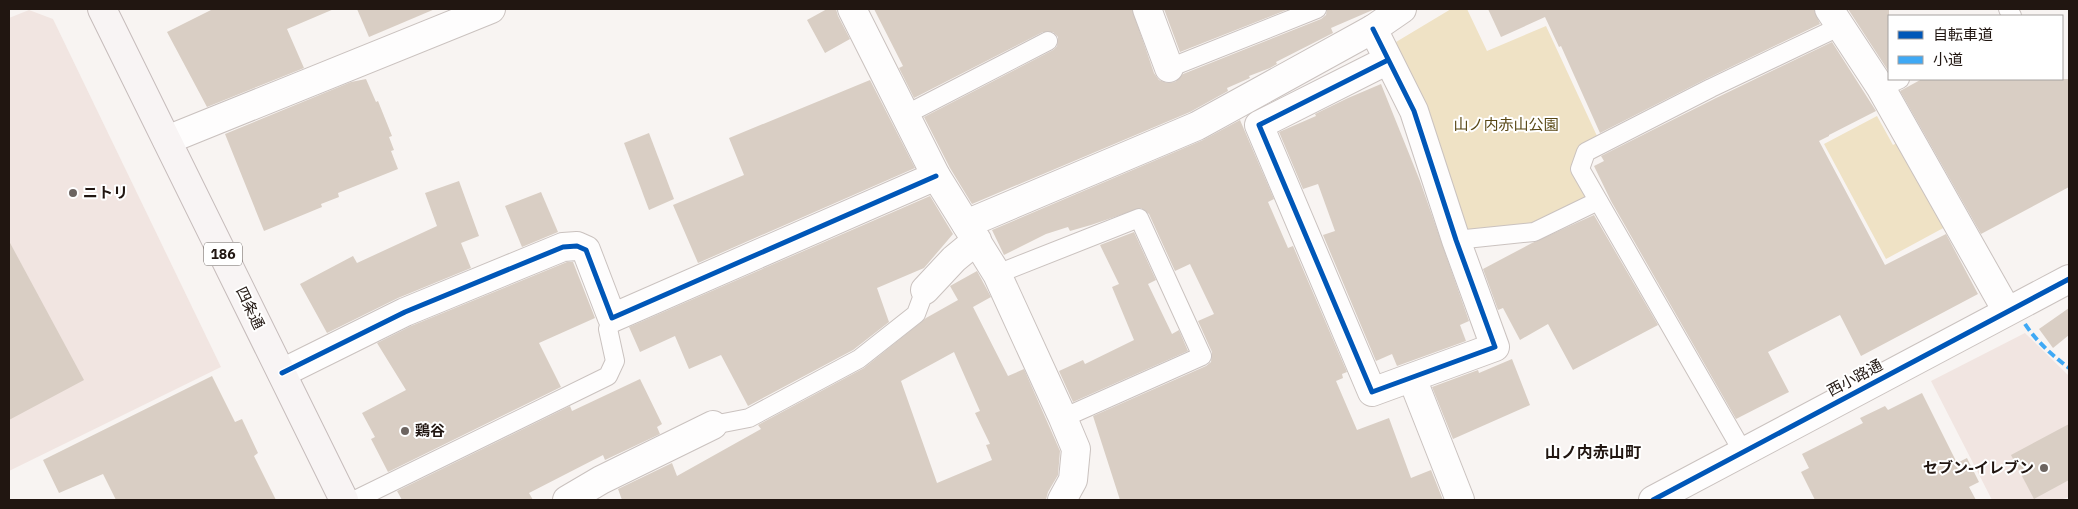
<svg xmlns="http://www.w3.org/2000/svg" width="2078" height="509" font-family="'IBM Plex Sans','Noto Sans JP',sans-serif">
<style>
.built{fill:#f1e5e1}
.green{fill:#efe2c5}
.building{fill:#d9cec4;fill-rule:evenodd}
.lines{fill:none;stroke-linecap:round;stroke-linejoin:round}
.service-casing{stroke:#cac2bf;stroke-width:20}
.minor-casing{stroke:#cac2bf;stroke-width:30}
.tertiary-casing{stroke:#cac2bf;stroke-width:30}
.primary-casing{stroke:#c6bcbb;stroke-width:30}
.service{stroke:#fefdfd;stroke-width:18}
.minor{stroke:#fefdfd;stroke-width:28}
.tertiary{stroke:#fefdfd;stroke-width:28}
.primary{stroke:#f8f4f4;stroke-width:28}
.quiet{stroke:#3fa9f5;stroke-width:4;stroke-dasharray:8 4;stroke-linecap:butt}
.cycleway-casing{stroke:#fff;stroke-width:8}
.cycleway{stroke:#0057b8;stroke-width:5}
.poi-dot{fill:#6c6460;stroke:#fff;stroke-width:2}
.labels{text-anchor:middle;stroke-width:4;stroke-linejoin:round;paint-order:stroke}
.shield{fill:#fff;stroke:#645c58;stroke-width:1}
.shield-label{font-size:14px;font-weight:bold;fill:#211611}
.park-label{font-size:15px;fill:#594816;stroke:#fff}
.poi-label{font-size:15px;font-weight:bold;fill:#211611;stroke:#fff;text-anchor:start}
.street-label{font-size:15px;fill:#211611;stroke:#fff}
.neighbourhood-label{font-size:16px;font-weight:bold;fill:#211611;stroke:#fff}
</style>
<rect width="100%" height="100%" fill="#f8f4f2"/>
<g class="built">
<path d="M 29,10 L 53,19 L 221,367 L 9,471 L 9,18 Z"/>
<path d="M 2025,333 L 2069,376 L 2069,497 L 2060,500 L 1992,500 L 1931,381 Z"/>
</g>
<g class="green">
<path d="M 1451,9 L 1467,9 L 1487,51 L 1546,26 L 1597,136 L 1578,148 L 1570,170 L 1586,198 L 1535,226 L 1464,232 L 1396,42 Z"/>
<path d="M 1877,116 L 1893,145 L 1901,141 L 1947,226 L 1886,259 L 1824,144 Z"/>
</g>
<g class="building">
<path d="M 213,9 L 334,9 L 287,29 L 304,68 L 207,107 L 167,32 Z"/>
<path d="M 357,9 L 435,9 L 369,37 Z"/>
<path d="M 827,9 L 836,9 L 838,16 L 850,39 L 825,53 L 807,20 Z"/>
<path d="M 874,9 L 1132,9 L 1154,73 L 1159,80 L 1167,83 L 1175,82 L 1183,74 L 1321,19 L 1326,15 L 1327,9 L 1375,9 L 1331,28 L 1333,33 L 1276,62 L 1277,64 L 1270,68 L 1249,76 L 1250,78 L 1227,88 L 1228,91 L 1190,112 L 972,204 L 950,168 L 924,117 L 1053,50 L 1057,46 L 1058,37 L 1053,32 L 1043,32 L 914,98 L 899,68 L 903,66 Z"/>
<path d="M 1164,9 L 1289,9 L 1180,52 Z"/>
<path d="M 1488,9 L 1814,9 L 1820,24 L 1706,79 L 1600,133 L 1561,46 L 1559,47 L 1545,17 L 1501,37 Z"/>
<path d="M 1848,9 L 1889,9 L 1889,72 Z"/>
<path d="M 1832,42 L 1876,111 L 1829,135 L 1829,136 L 1819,141 L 1885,265 L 1946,234 L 1978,294 L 1861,356 L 1840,315 L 1768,352 L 1789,392 L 1736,419 L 1611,201 L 1594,166 L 1604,161 L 1601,156 L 1716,98 Z"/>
<path d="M 366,79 L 376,102 L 378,101 L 392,136 L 389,137 L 394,150 L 391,151 L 398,169 L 338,193 L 339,197 L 321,204 L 322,207 L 264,231 L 225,134 L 351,82 Z"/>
<path d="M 1922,79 L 2069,79 L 2069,187 L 1981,234 L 1900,91 Z"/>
<path d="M 870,80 L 915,168 L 698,263 L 673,205 L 744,175 L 729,138 Z"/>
<path d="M 1381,84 L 1420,181 L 1469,321 L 1460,325 L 1466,341 L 1397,366 L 1392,354 L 1376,361 L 1323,235 L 1335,231 L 1318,184 L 1303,189 L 1279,132 L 1316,116 L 1315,114 L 1348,98 Z"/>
<path d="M 1240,120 L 1274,199 L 1268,202 L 1288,248 L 1293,246 L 1347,372 L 1342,374 L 1343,378 L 1336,381 L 1357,430 L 1389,418 L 1411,478 L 1431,470 L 1443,500 L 1120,500 L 1093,416 L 1206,366 L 1211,362 L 1212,352 L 1198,321 L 1214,314 L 1190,264 L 1175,271 L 1149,214 L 1141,208 L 1091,225 L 1070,231 L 1068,227 L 1046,234 L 1004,255 L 992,230 L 1203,140 Z"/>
<path d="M 649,133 L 674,199 L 649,210 L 624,143 Z"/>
<path d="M 459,181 L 479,236 L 461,243 L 471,268 L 398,298 L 327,333 L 300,284 L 353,256 L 357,263 L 437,226 L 425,193 Z"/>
<path d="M 541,192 L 558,232 L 522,247 L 505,206 Z"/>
<path d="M 930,196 L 953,234 L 924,268 L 877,288 L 889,322 L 853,350 L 748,406 L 721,355 L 689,369 L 675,336 L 640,352 L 629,327 Z"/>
<path d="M 1594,215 L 1658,325 L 1573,370 L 1548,324 L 1520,340 L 1503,308 L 1498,310 L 1483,269 L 1532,243 Z"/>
<path d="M 1134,232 L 1156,280 L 1148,284 L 1172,334 L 1179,330 L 1188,351 L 1073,402 L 1059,371 L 1083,360 L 1085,364 L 1134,340 L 1112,287 L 1119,284 L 1100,245 Z"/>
<path d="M 9,241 L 84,380 L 9,420 Z"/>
<path d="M 567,262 L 573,262 L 595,318 L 539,343 L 561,387 L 388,472 L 371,439 L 375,437 L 362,413 L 406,390 L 377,343 L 411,326 Z"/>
<path d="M 977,271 L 991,297 L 973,307 L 1008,376 L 1024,369 L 1060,451 L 1058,475 L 1048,492 L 1046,500 L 622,500 L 618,489 L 672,463 L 677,476 L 761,429 L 758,425 L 864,368 L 926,318 L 958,300 L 950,286 ZM 954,352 L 980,411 L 975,413 L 990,444 L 986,445 L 992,460 L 937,483 L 901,381 Z"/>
<path d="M 2069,308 L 2069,335 L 2053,348 L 2039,329 Z"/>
<path d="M 1512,359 L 1530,405 L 1453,439 L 1432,387 L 1478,370 L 1479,373 Z"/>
<path d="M 212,376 L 235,422 L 242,419 L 258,453 L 254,456 L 276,500 L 116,500 L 103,474 L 59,493 L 43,460 Z"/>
<path d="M 640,379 L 662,424 L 657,427 L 660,434 L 605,460 L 603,455 L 529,493 L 533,500 L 402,500 L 397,491 L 570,406 L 572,411 Z"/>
<path d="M 1922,393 L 1957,463 L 1967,458 L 1979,482 L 1969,487 L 1976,500 L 1815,500 L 1801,472 L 1809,468 L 1802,454 L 1863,423 L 1860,418 L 1885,406 L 1888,410 Z"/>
<path d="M 2069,424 L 2069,480 L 2034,499 L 2011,455 Z"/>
</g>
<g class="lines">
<g class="service-casing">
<g id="service">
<path d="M 2008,9 L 2012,16"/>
<path d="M 1169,68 L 1317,9"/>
<path d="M 1881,88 L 1900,79"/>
<path d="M 905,115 L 1048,41"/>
<path d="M 1456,240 L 1534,232 L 1598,201"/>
<path d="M 997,274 L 1139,218 L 1202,356 L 1063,418"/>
<path d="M 713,425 L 749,418 L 859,359 L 916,314 L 925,290"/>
<path d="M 1743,452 L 1580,169 L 1586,152 L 1711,88 L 1841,26"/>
<path d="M 355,500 L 608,376 L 615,361 L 608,329 L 612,318"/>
</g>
</g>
<g class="minor-casing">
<g id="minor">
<path d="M 852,9 L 936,176 L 997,274 L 1063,418 L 1076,449 L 1073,480 L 1062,500"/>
<path d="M 1147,9 L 1169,68"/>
<path d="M 1829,9 L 1881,88 L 2007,311"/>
<path d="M 1373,29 L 1414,111 L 1456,240 L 1495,347 L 1372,392 L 1259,125 L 1388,60"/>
<path d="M 167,140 L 491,9"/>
<path d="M 966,224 L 1197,126 L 1373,29 L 1402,9"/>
<path d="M 925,290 L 954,259 L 977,240"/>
<path d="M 282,373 L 405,312 L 563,247 L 577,246 L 586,250 L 612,318 L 936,176"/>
<path d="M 1412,378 L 1460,500"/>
<path d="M 567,500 L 601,480 L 713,425"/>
</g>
</g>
<g class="tertiary-casing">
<path id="tertiary" d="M 1653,500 L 2069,279"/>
</g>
<g class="primary-casing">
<path id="primary" d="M 102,9 L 344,500"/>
</g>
<use href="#service" class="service"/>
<use href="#minor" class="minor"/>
<use href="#tertiary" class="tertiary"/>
<use href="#primary" class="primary"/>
<path class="quiet" d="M 2025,324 C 2037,342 2052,355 2069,368"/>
<g class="cycleway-casing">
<g id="cycleway">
<path d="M 1373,29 L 1414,111 L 1456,240 L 1495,347 L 1372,392 L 1259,125 L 1388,60"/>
<path d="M 282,373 L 405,312 L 563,247 L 577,246 L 586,250 L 612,318 L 936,176"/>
<path d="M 1653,500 L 2069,279"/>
</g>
</g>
<use href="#cycleway" class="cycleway"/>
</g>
<g class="poi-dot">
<circle cx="73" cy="193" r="5"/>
<circle cx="405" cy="431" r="5"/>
<circle cx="2044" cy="468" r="5"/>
</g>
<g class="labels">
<rect class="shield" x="204" y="242.5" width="38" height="23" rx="4"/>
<g class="shield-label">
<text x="223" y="259">186</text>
</g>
<g class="park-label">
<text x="1506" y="130">山ノ内赤山公園</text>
</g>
<g class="poi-label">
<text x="83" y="198">ニトリ</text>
<text x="415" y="436">鶏谷</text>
<text x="2034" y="473" text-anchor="end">セブン-イレブン</text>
</g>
<g class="street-label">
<text transform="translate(250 308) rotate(64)" y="5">四条通</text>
<text transform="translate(1855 378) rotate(-28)" y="5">西小路通</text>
</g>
<g class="neighbourhood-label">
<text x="1593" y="458">山ノ内赤山町</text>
</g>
</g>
<rect width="2078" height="509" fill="none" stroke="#211611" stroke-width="20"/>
<rect x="1888" y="15" width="175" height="65" fill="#ffffff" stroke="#a6a2a0"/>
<rect x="1898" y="31" width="25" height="8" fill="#0057b8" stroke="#a6a2a0"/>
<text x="1933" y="40" font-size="15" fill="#211611">自転車道</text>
<rect x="1898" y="56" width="25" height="8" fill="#3fa9f5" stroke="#a6a2a0"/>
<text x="1933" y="65" font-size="15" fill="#211611">小道</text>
</svg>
